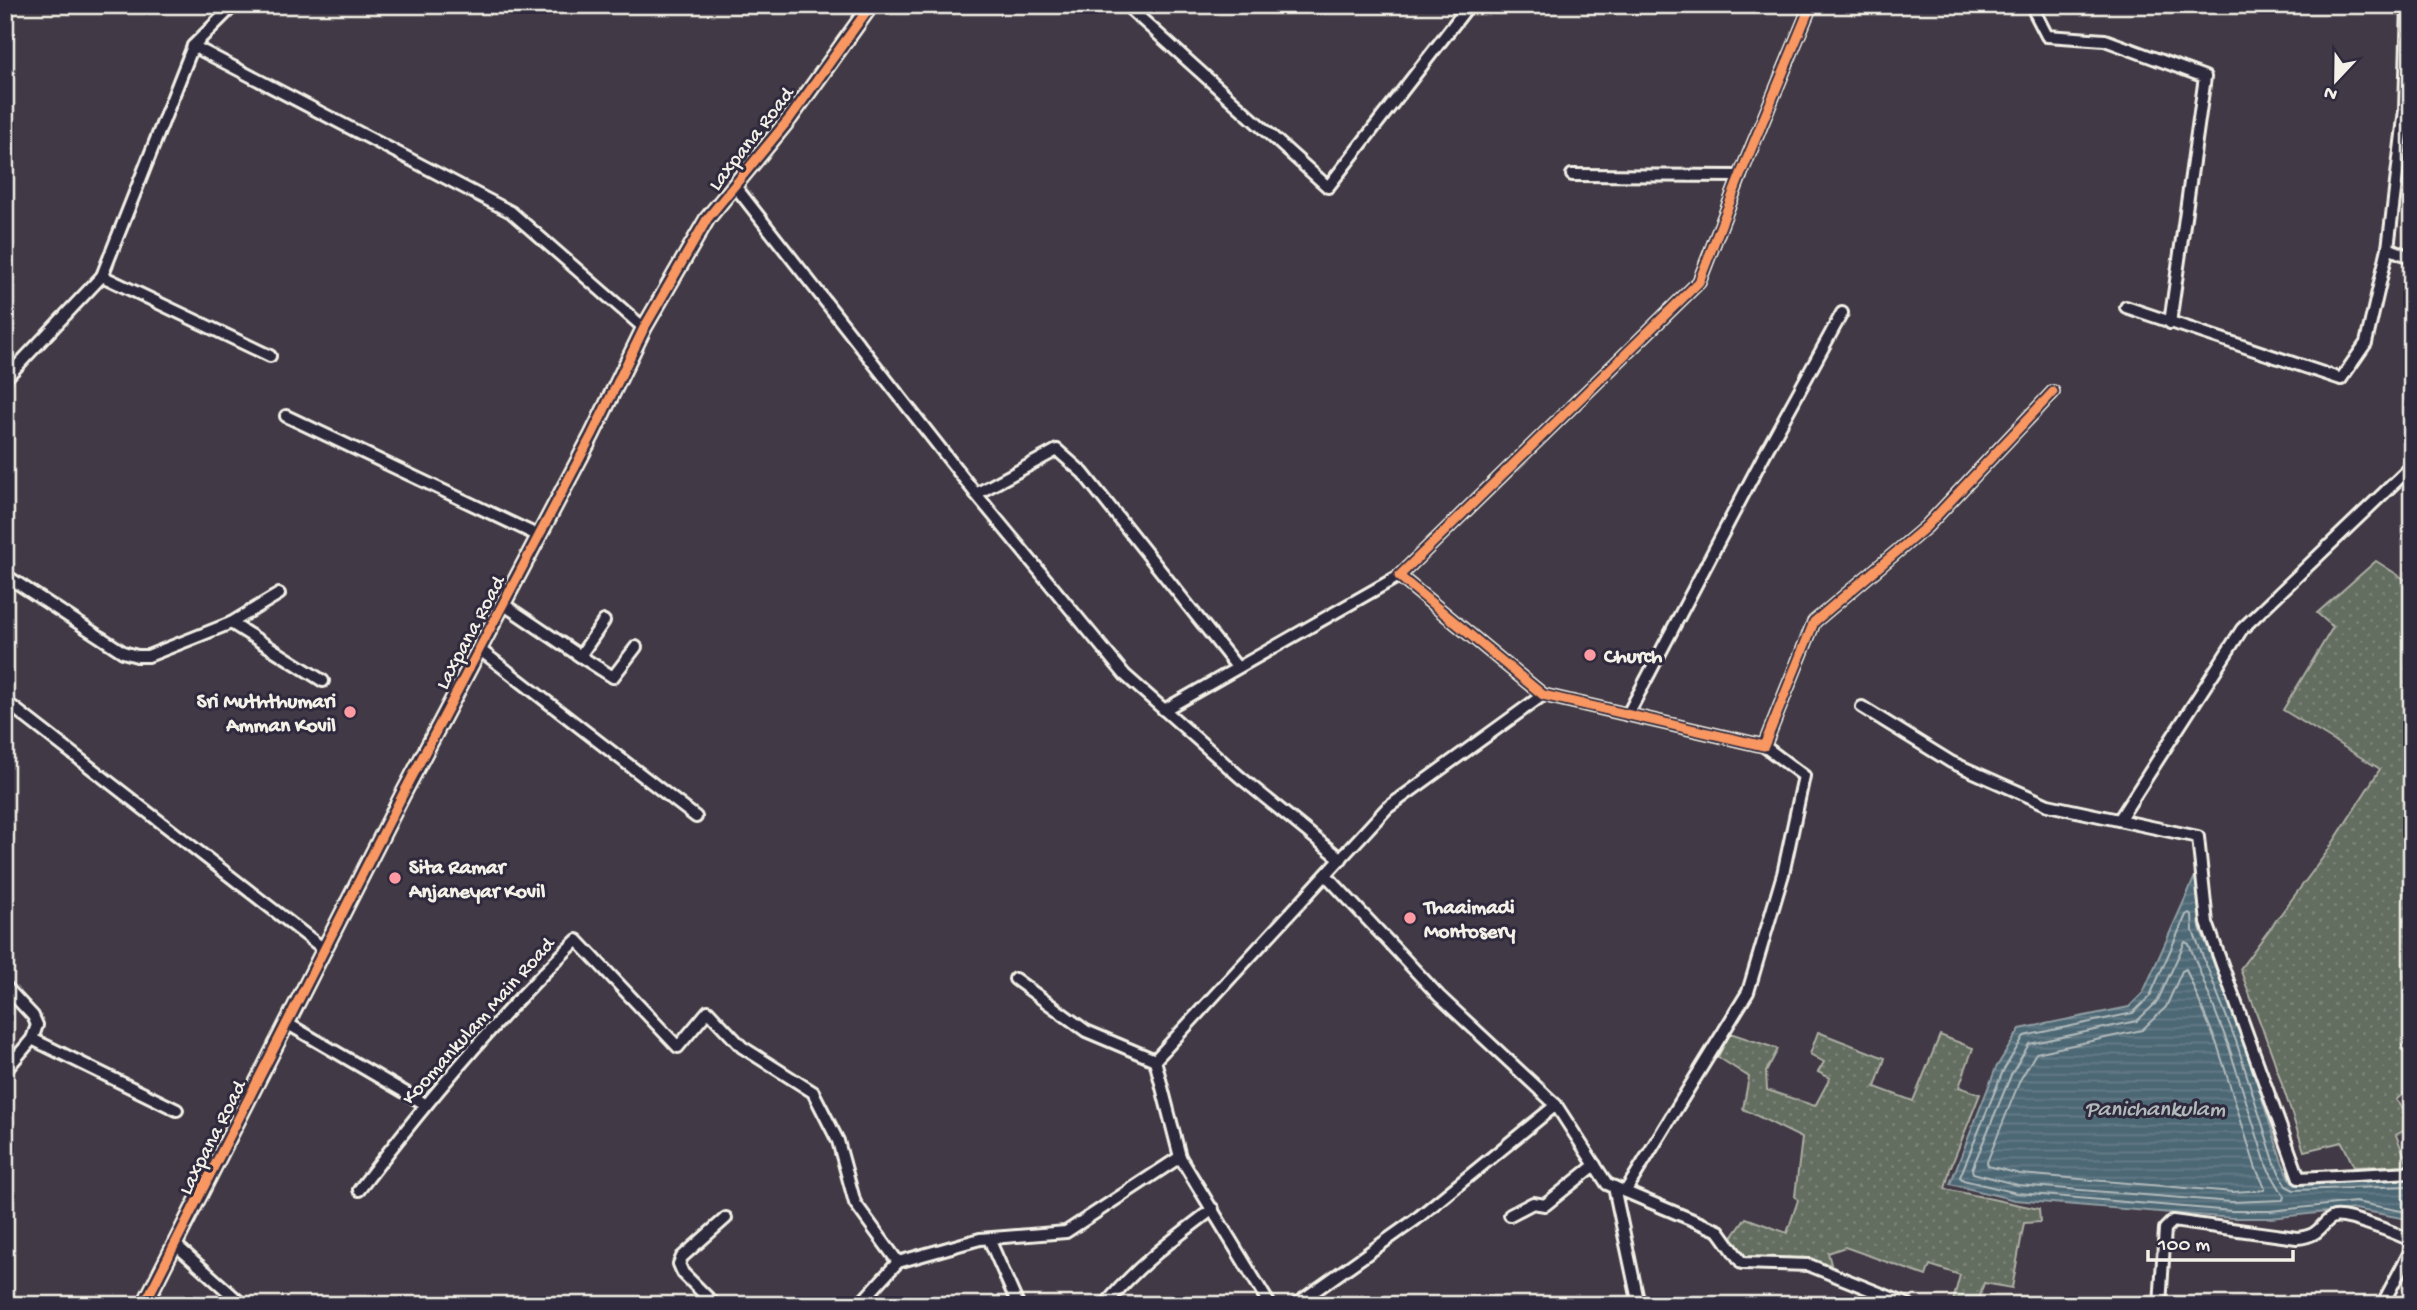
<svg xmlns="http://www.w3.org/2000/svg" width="2417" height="1310" font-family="'Gochi Hand',sans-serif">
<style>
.grass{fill:url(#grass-dots);stroke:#acafa4;stroke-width:2}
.water{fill:url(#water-rules);stroke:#909ea3;stroke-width:2}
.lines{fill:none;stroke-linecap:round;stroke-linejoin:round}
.shore{stroke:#b1baba;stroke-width:2}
.minor-casing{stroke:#f4f1e8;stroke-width:16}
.tertiary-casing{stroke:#f4f1e8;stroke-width:19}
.minor{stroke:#2f2a3d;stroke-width:10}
.tertiary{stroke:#2f2a3d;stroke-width:14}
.cycleway-casing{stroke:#2f2a3d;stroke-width:13}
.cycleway{stroke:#f99763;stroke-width:9}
.poi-dot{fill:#ff9aa2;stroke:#2f2a3d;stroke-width:2.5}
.labels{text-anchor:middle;stroke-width:6;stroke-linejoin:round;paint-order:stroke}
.street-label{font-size:21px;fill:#f4f1e8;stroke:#2f2a3d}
.poi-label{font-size:21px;font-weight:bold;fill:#f4f1e8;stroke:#2f2a3d;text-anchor:start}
.water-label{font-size:23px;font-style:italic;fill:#b1baba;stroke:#2f2a3d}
</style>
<defs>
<pattern id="grass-dots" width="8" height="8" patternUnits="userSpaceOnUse" patternTransform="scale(1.75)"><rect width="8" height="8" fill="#646d61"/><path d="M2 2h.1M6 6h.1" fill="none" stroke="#7b8278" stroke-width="1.8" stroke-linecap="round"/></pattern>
<pattern id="water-rules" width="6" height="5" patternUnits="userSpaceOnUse" patternTransform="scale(1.75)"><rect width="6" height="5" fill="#4d6775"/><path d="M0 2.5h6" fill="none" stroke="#677d89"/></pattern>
</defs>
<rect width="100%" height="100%" fill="#413945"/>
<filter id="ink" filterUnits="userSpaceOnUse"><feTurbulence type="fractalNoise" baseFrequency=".0143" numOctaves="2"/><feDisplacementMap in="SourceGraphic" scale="14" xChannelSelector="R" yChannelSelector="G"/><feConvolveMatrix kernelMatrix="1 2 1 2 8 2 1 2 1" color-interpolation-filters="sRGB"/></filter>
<g filter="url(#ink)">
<g class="grass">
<path d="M 2376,561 L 2412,584 L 2412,1030 L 2401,1049 L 2412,1060 L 2412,1086 L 2396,1100 L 2412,1118 L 2412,1126 L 2396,1135 L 2408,1165 L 2354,1167 L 2342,1142 L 2304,1151 L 2273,1057 L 2240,969 L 2327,852 L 2380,769 L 2283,710 L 2333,627 L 2317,613 Z"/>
<path d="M 1818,1032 L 1885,1058 L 1875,1087 L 1913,1101 L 1940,1035 L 1973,1048 L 1959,1087 L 1980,1094 L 1950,1169 L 1945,1189 L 2039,1209 L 2040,1222 L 2024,1223 L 2012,1288 L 1984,1283 L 1977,1305 L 1952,1305 L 1960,1275 L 1930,1265 L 1926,1276 L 1845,1247 L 1828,1253 L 1831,1264 L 1744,1258 L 1731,1239 L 1746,1218 L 1787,1233 L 1798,1200 L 1795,1196 L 1802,1138 L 1743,1109 L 1749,1077 L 1718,1057 L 1730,1033 L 1778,1049 L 1766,1072 L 1767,1090 L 1815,1106 L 1830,1078 L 1818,1072 L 1824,1062 L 1810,1054 Z"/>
</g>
<path class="water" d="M 2197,872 L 2200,928 L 2243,1038 L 2282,1162 L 2292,1182 L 2412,1180 L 2412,1220 L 2355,1209 L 2271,1218 L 2232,1218 L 2015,1200 L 1950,1184 L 1996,1068 L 2020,1029 L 2129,1007 L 2143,993 Z"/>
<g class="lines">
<g class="shore">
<path d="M 2185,942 L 2189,944 L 2228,1044 L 2267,1167 L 2284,1196 L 2283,1200 L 2232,1202 L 2018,1185 L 1973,1173 L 1972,1169 L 2011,1075 L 2029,1044 L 2137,1021 L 2157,1002 Z"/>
<path d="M 2186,969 L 2218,1047 L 2256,1169 L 2265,1187 L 2264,1190 L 2233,1192 L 2020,1174 L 1988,1166 L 1987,1162 L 2020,1080 L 2036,1053 L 2142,1030 L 2166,1007 L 2182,971 Z"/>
<path d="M 2412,1186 L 2294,1190 L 2286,1186 L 2275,1164 L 2236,1041 L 2193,931 L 2192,915 L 2189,913 L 2186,915 L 2150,996 L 2133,1013 L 2024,1036 L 2003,1071 L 1960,1177 L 1963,1180 L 2017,1193 L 2232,1211 L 2270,1211 L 2355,1202 L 2412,1213"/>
</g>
<g class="minor-casing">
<g id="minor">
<path d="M 1126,5 L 1328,187 L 1469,5"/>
<path d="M 1811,5 L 1740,176 L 1699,282 L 1399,576 L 1543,695 L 1764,746 L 1814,622 L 1926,527 L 2053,392"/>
<path d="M 2031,5 L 2047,36 L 2105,40 L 2205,77 L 2170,323"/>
<path d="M 193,46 L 511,212 L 644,328"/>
<path d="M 1572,175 L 1740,176"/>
<path d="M 735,186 L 976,494 L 1125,675 L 1240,777 L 1341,859"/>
<path d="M 2388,248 L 2412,258"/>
<path d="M 102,276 L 270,356"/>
<path d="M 2126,307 L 2341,379 L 2366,343 L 2388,248 L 2405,110 L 2408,5"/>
<path d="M 5,379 L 102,276 L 193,46 L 234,5"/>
<path d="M 286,416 L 539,536"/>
<path d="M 976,494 L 1057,450 L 1083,473 L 1237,667"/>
<path d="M 5,575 L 123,652 L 137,656 L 148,656 L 231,623 L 279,594"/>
<path d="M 503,604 L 580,656 L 604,621"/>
<path d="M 231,623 L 323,681"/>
<path d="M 479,649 L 696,817"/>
<path d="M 580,656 L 613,677 L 636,647"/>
<path d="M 5,701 L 325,950"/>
<path d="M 1862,707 L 1951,762 L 2048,805 L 2198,837 L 2207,923 L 2299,1178 L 2412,1172"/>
<path d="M 1164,710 L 1399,576"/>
<path d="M 1628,714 L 1763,457 L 1842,313"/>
<path d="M 2119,820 L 2242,629 L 2412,466"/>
<path d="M 1326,875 L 1439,996 L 1556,1105 L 1607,1184 L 1719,1231 L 1742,1263 L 1809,1265 L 1909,1305"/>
<path d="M 1015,979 L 1086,1031 L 1155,1060"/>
<path d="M 5,986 L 33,1016 L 37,1025 L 32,1039 L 5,1071"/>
<path d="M 288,1024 L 425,1104"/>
<path d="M 32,1039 L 177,1110"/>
<path d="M 1180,1157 L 1155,1060 L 1387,808 L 1543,695"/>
<path d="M 1614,1187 L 1639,1305"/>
<path d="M 359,1190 C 426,1102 497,1017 577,940 L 678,1047 L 708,1011 L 742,1047 L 813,1092 L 838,1141 L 855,1203 L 898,1262 L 980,1239 L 1066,1232 L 1180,1157 L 1270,1305"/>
<path d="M 1625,1192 L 1748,992 L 1783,874 L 1804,776 L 1764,746"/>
<path d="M 1510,1215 L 1533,1203 L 1545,1205 L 1595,1165"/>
<path d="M 989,1239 L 1018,1305"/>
<path d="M 176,1245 L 243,1305"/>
<path d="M 715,1305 L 683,1273 L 679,1264 L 682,1257 L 726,1218"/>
<path d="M 859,1305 L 898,1262"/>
<path d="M 1105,1305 C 1137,1266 1173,1239 1213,1209"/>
<path d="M 1295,1305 L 1415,1220 L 1556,1105"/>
<path d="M 2160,1305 L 2165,1229 L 2173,1221 L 2297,1238 C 2323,1236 2320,1222 2334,1217 C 2346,1214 2399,1234 2412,1241"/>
<path d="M 2382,1305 L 2412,1248"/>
</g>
</g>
<g class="tertiary-casing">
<path id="tertiary" d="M 144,1305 L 402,796 L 592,435 L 644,328 L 707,219 L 790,118 L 871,5"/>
</g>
<use href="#minor" class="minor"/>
<use href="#tertiary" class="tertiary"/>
<g class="cycleway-casing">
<g id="cycleway">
<path d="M 1811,5 L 1740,176 L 1699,282 L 1399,576 L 1543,695 L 1764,746 L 1814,622 L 1926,527 L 2053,392"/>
<path d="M 144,1305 L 402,796 L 592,435 L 644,328 L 707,219 L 790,118 L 871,5"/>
</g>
</g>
<use href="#cycleway" class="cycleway"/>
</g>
</g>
<g class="poi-dot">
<circle cx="1590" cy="655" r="7"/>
<circle cx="350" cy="712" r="7"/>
<circle cx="395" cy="878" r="7"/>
<circle cx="1410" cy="918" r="7"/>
</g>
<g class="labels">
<g class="street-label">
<text transform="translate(750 138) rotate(-52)" y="7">Laxpana Road</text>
<text transform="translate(469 632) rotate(-62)" y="7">Laxpana Road</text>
<text transform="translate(477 1020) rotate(-48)" y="7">Koomankulam Main Road</text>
<text transform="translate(211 1137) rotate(-63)" y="7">Laxpana Road</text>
</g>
<g class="poi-label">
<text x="1604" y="662">Church</text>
<text x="336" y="707" text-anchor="end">Sri Muththumari<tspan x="336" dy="24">Amman Kovil</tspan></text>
<text x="409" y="873">Sita Ramar<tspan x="409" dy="24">Anjaneyar Kovil</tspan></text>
<text x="1424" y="913">Thaaimadi<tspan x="1424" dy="24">Montosery</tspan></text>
</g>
<g class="water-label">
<text x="2155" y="1115">Panichankulam</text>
</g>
</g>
<rect width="2417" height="1310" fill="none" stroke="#2f2a3d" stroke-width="28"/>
<rect x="14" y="14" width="2389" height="1282" fill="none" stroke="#f4f1e8" stroke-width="2.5" filter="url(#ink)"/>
<g transform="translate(2336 80) rotate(202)" stroke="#2f2a3d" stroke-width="5" paint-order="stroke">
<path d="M0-5L12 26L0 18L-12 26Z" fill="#f4f1e8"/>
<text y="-10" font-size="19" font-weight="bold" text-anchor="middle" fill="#f4f1e8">N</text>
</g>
<path d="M2148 1250v10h145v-10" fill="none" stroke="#f4f1e8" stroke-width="3.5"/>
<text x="2158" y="1250" font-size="21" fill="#f4f1e8" stroke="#2f2a3d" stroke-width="5" paint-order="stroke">100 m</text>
</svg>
